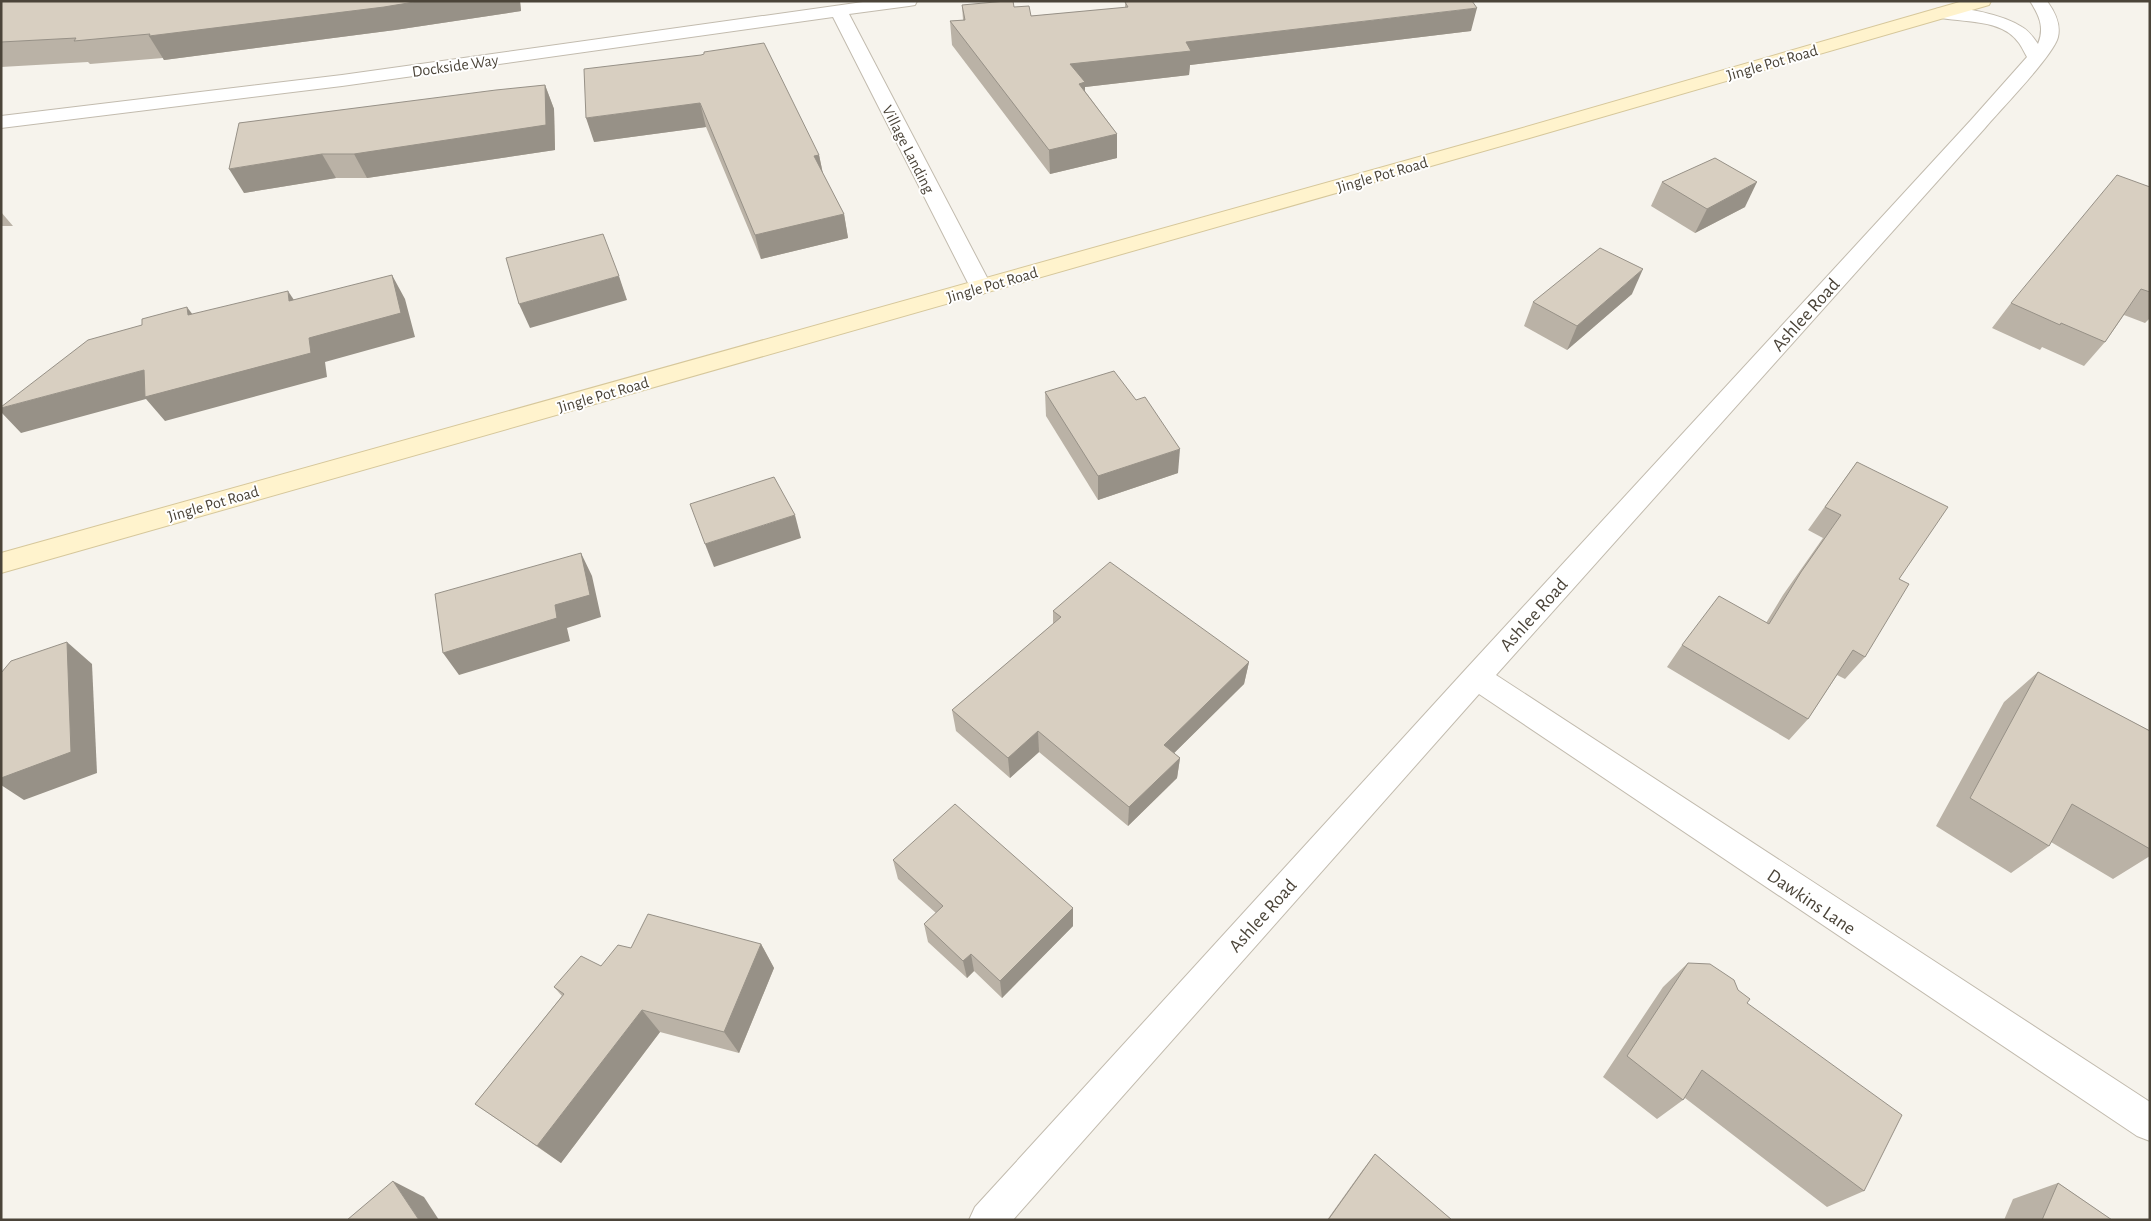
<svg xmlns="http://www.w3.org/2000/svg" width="2151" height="1221" font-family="'Alegreya Sans',sans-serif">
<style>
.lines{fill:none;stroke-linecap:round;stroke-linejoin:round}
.street-casing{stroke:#c2bbae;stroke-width:2}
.secondary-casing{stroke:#d6c79b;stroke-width:2}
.street{fill:#fff;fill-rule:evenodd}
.secondary{fill:#fff3cd;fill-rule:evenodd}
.wall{fill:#bab2a6}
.shaded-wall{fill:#979187}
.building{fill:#d8cfc1;stroke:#979187}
.labels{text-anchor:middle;stroke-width:4;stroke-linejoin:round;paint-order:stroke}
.far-street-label{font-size:16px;fill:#4b4439;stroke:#fff}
.street-label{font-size:19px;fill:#4b4439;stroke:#fff}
</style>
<rect width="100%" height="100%" fill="#f6f3ec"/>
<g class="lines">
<g class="street-casing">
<g id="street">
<path d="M 870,1 L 917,1 L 915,5 L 909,6 L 849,14 L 992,287 L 989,292 L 981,294 L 973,292 L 970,287 L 833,17 L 342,86 L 1,128 L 1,116 L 342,75 Z"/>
<path d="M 2030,1 L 2047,1 C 2055,12 2061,24 2058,37 C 2054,55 1999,111 1985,128 L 1496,675 L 2150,1102 L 2150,1141 L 2137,1136 L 1479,694 L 1013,1220 L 969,1220 L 975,1207 L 1466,669 L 1971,120 L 2027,57 C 2024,52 2022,47 2019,43 C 2002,18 1962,23 1936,17 L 1933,13 L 1936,9 C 1957,4 2004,15 2022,27 C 2029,31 2033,37 2038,44 C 2045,27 2039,15 2030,1 Z"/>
</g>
</g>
<g class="secondary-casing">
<path id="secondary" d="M 1963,1 L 1991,1 L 1989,5 L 1526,139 L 1,573 L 1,553 L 1512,131 Z"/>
</g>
<use href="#street" class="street"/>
<use href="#secondary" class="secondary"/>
</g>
<g class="wall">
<path d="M 1,1 L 520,1 L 521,11 L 395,30 L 164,60 L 163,58 L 90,64 L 88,62 L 1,67 Z"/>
<path d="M 1125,2 L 1471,31 L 1190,65 L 1189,75 L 1085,87 L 1085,91 L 1117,134 L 1117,158 L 1050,174 L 952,45 L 950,21 L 963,20 L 962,5 L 1014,7 L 1031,16 L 1125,8 Z"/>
<path d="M 701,55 L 819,155 L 823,174 L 844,214 L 848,238 L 761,259 L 706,127 L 594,142 Z"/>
<path d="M 545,85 L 554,109 L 555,150 L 367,178 L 336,178 L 244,193 L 239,123 Z"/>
<path d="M 1662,182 L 1745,207 L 1695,233 L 1651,206 Z"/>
<path d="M 2150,187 L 2150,318 L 2145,323 L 2124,315 L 2105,342 L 2084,366 L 2042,347 L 2040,350 L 1992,328 L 2011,303 Z"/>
<path d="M 1,212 L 13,226 L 1,226 Z"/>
<path d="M 1632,294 L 1567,350 L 1524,326 L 1533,302 Z"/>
<path d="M 1045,392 L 1178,473 L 1098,500 L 1046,416 Z"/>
<path d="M 1857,462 L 1899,579 L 1865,657 L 1845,679 L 1837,675 L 1808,719 L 1789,740 L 1667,667 L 1682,645 L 1766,623 L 1783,595 L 1823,538 L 1808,530 Z"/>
<path d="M 1053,611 L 1249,662 L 1244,684 L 1174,753 L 1180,758 L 1177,778 L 1128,826 L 1039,752 L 1010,778 L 956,731 L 952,710 L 1053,624 Z"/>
<path d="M 2038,672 L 2150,731 L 2150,856 L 2113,879 L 2051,842 L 2049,846 L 2011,873 L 1936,826 L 2004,702 Z"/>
<path d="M 893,860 L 1073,908 L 1073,926 L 1002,998 L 974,971 L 967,978 L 928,942 L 924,924 L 936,913 L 898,879 Z"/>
<path d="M 761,944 L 774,968 L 739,1053 L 660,1032 L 561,1163 L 475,1104 L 562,996 L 554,987 L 601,966 L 631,948 Z"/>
<path d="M 1688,963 L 1738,990 L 1747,1003 L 1864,1191 L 1827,1207 L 1685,1098 L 1683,1100 L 1657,1119 L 1603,1077 L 1663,987 Z"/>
<path d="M 1375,1154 L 1452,1220 L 1327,1220 L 1362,1171 Z"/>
<path d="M 2058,1183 L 2112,1220 L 2004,1220 L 2013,1199 Z"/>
</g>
<g class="shaded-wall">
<path d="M 420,1 L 520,1 L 521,11 L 395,30 L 164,60 L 149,36 Z"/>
<path d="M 1477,8 L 1471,31 L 1190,65 L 1189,75 L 1085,87 L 1085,106 L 1070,64 L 1186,42 Z"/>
<path d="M 545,85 L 554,109 L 555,150 L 367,178 L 354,154 Z"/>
<path d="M 700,103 L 706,127 L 594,142 L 586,118 Z"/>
<path d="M 1117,134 L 1117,158 L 1050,174 L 1049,150 Z"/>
<path d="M 322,154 L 336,178 L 244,193 L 229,169 Z"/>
<path d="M 819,155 L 824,179 L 814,156 Z"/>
<path d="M 1757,182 L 1745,207 L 1695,233 L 1707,209 Z"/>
<path d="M 844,214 L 848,238 L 761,259 L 755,235 Z"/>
<path d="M 1643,269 L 1632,294 L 1567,350 L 1577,326 Z"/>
<path d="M 392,275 L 405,299 L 415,337 L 325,362 L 327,377 L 165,421 L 146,399 L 21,433 L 1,412 L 1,408 L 144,370 L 309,338 Z"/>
<path d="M 619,276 L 627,300 L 530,328 L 519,304 Z"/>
<path d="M 288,291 L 304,315 L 289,301 Z"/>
<path d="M 187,307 L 205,331 L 188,315 Z"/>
<path d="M 1180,449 L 1178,473 L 1098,500 L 1098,476 Z"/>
<path d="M 795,515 L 801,538 L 714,567 L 705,544 Z"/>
<path d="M 581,553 L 592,576 L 601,617 L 567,628 L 570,641 L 459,675 L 443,653 L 555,605 Z"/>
<path d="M 67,642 L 92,664 L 97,773 L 24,800 L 1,785 L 1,778 Z"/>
<path d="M 1249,662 L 1244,684 L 1161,766 L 1164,745 Z"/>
<path d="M 1038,731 L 1039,752 L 1010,778 L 1008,758 Z"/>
<path d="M 1180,758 L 1177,778 L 1128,826 L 1129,807 Z"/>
<path d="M 1073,908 L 1073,926 L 1002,998 L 1000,981 Z"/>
<path d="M 761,944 L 774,968 L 739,1053 L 724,1032 Z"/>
<path d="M 971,954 L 974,971 L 967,978 L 963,961 Z"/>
<path d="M 642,1010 L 660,1032 L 561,1163 L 537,1146 Z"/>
<path d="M 393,1181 L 424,1197 L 439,1220 L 419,1220 Z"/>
</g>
<g class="building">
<path d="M 1,1 L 420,1 L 384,7 L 149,36 L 150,34 L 74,41 L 76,38 L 1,42 Z"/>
<path d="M 1006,1 L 1013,1 L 1014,7 L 1029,6 L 1031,16 L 1128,7 L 1125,2 L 1132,1 L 1472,1 L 1477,8 L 1186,42 L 1191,51 L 1070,64 L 1085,82 L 1079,84 L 1117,134 L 1049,150 L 950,21 L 965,20 L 962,5 Z"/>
<path d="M 764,43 L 819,155 L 814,156 L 844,214 L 755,235 L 700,103 L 586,118 L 584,69 L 701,55 L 704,54 L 704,52 Z"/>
<path d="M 545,85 L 546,125 L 354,154 L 322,154 L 229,169 L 239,123 L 496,90 Z"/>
<path d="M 1715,158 L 1757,182 L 1707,209 L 1662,182 Z"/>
<path d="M 2117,175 L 2150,187 L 2150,292 L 2141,289 L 2105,342 L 2061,323 L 2060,325 L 2011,303 Z"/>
<path d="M 603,234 L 619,276 L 519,304 L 506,258 Z"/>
<path d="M 1600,248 L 1643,269 L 1577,326 L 1533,302 Z"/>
<path d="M 392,275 L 401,313 L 309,338 L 311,353 L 145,397 L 144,370 L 1,408 L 1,407 L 88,340 L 142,325 L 142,319 L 187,307 L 188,315 L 288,291 L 289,301 Z"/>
<path d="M 1114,371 L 1136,400 L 1145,397 L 1180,449 L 1098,476 L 1045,392 Z"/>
<path d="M 1857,462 L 1948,507 L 1899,579 L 1909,584 L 1865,657 L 1853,650 L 1808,719 L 1682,645 L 1719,596 L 1769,624 L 1801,572 L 1841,515 L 1825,507 Z"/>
<path d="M 774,477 L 795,515 L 705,544 L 690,504 Z"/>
<path d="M 581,553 L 590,595 L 555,605 L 557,618 L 443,653 L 435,594 Z"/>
<path d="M 1110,562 L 1249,662 L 1164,745 L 1180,758 L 1129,807 L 1038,731 L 1008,758 L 952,710 L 1061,617 L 1053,611 Z"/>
<path d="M 67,642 L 71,752 L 1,778 L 1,673 L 11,661 Z"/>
<path d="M 2038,672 L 2150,731 L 2150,849 L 2072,804 L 2049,846 L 1970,798 Z"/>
<path d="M 955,804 L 1073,908 L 1000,981 L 971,954 L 963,961 L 924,924 L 943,906 L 893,860 Z"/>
<path d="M 648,914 L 761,944 L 724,1032 L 642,1010 L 537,1146 L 475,1104 L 564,994 L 554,987 L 581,956 L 601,966 L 618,945 L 631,948 Z"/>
<path d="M 1688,963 L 1710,964 L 1734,980 L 1738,990 L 1750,999 L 1747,1003 L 1902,1115 L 1864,1191 L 1702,1070 L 1683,1100 L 1627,1056 Z"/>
<path d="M 1375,1154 L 1452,1220 L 1328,1220 Z"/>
<path d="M 393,1181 L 419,1220 L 347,1220 Z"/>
<path d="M 2058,1183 L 2112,1220 L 2042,1220 Z"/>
</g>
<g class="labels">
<g class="far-street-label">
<text transform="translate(1772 62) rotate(-16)" y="6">Jingle Pot Road</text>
<text transform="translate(455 65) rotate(-8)" y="6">Dockside Way</text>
<text transform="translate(909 149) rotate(63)" y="6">Village Landing</text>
<text transform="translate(1382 174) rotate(-16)" y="6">Jingle Pot Road</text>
<text transform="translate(992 284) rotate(-16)" y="6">Jingle Pot Road</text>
<text transform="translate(603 394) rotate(-16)" y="6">Jingle Pot Road</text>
<text transform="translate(213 503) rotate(-16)" y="6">Jingle Pot Road</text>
</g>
<g class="street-label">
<text transform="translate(1805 314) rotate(-48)" y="7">Ashlee Road</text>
<text transform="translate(1533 614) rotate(-48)" y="7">Ashlee Road</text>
<text transform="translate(1812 901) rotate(34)" y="7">Dawkins Lane</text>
<text transform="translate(1262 915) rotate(-48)" y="7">Ashlee Road</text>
</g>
</g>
<rect width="2151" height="1221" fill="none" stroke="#4b4439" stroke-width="5"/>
</svg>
